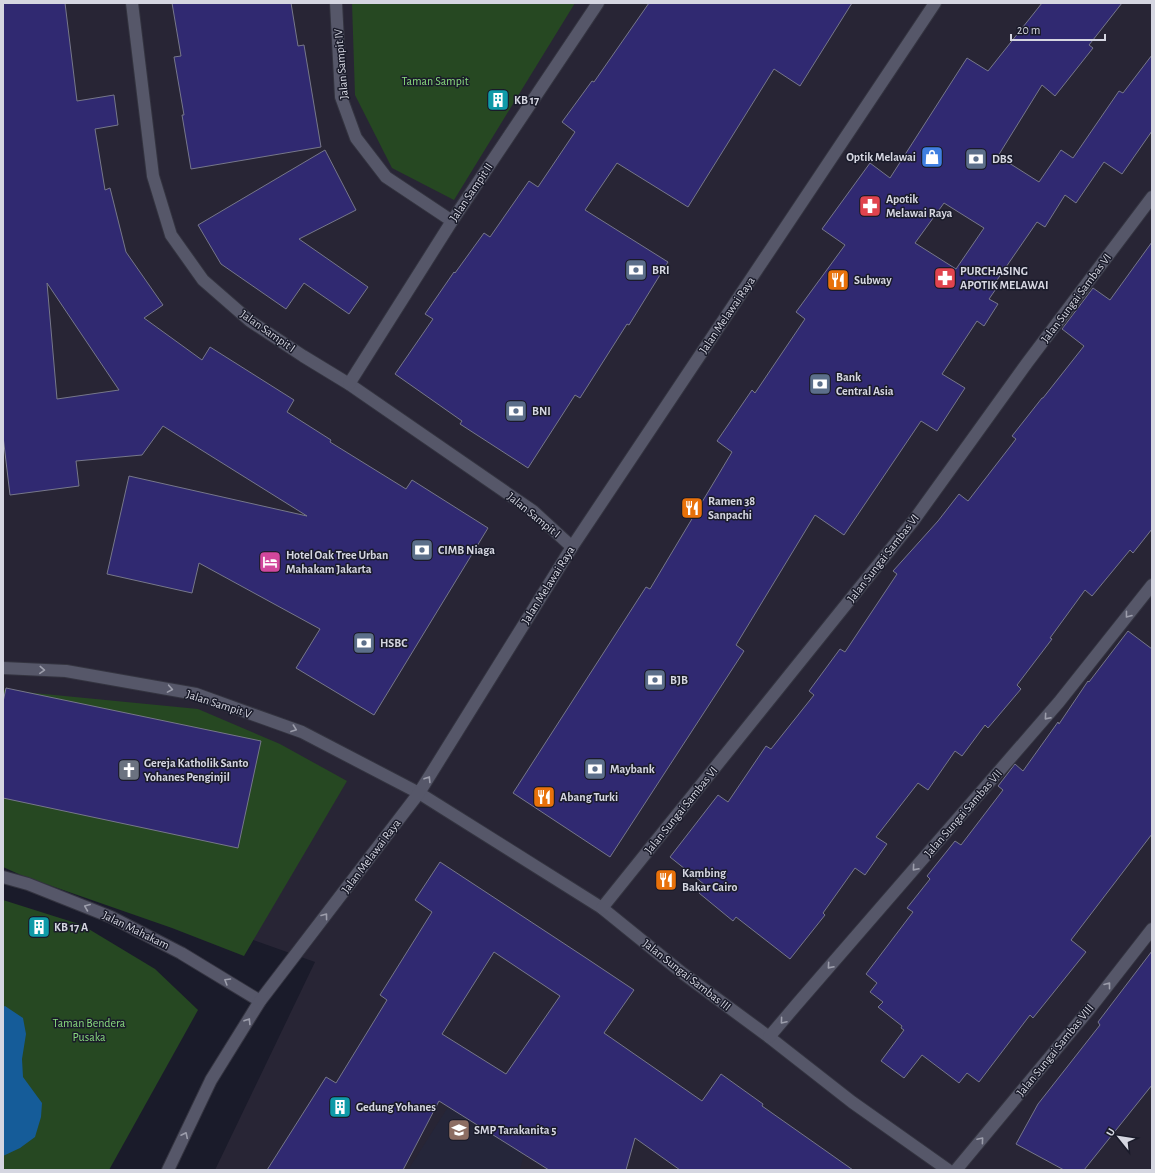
<svg xmlns="http://www.w3.org/2000/svg" width="1155" height="1173" font-family="'Alegreya Sans',sans-serif">
<style>
.commercial{fill:#282535}
.built{fill:#25263a}
.green{fill:#264822}
.water{fill:#155c99}
.building{fill:#302971;stroke:#76778a;fill-rule:evenodd}
.lines{fill:none;stroke-linecap:round;stroke-linejoin:round}
.street-casing{stroke:#343440;stroke-width:14}
.secondary-casing{stroke:#343440;stroke-width:14}
.street{stroke:#565769;stroke-width:12}
.secondary{stroke:#565769;stroke-width:12}
.oneway{stroke:#9c9dab}
.labels{text-anchor:middle;stroke-width:3;stroke-linejoin:round;paint-order:stroke}
.street-label{font-size:12px;fill:#d5d6e1;stroke:#1a1b2a}
.park-label{font-size:12px;fill:#89db7e;stroke:#1a1b2a}
.poi-label{font-size:12px;font-weight:bold;fill:#d5d6e1;stroke:#1a1b2a;text-anchor:start}
</style>
<rect width="100%" height="100%" fill="#1a1b2a"/>
<path class="commercial" d="M 3,3 L 1152,3 L 1152,1170 L 215,1170 L 315,962 L 174,912 L 3,836 Z"/>
<path class="built" d="M 448,1107 L 524,1154 L 520,1170 L 408,1170 Z"/>
<g class="green">
<path d="M 352,3 L 575,3 L 454,200 L 392,168 L 355,95 Z"/>
<path d="M 3,690 L 198,709 L 280,744 L 347,781 L 244,956 L 172,928 L 23,876 L 3,867 Z"/>
<path d="M 3,900 L 82,925 L 155,969 L 198,1010 L 109,1170 L 3,1170 Z"/>
</g>
<path class="water" d="M 5,1006 L 23,1018 L 26,1034 L 22,1059 L 23,1077 L 42,1103 L 41,1117 L 35,1137 L 20,1148 L 3,1156 L 3,1007 Z"/>
<g class="building">
<path d="M 3,3 L 65,3 L 77,101 L 114,95 L 118,125 L 95,129 L 105,190 L 110,188 L 126,252 L 163,305 L 144,318 L 202,360 L 210,347 L 294,400 L 287,412 L 331,440 L 330,442 L 406,489 L 412,480 L 488,528 L 374,715 L 296,668 L 320,629 L 199,563 L 192,593 L 107,574 L 129,476 L 307,516 L 163,426 L 142,455 L 76,461 L 79,486 L 10,495 L 3,436 ZM 47,283 L 119,390 L 57,399 Z"/>
<path d="M 172,3 L 291,3 L 298,46 L 304,45 L 321,147 L 191,169 L 182,115 L 184,115 L 174,57 L 181,56 Z"/>
<path d="M 649,3 L 852,3 L 800,86 L 774,69 L 688,207 L 617,163 L 585,210 L 668,262 L 629,325 L 627,324 L 580,398 L 575,395 L 528,468 L 460,424 L 462,421 L 395,374 L 433,319 L 425,314 L 454,272 L 455,273 L 484,233 L 490,237 L 529,181 L 538,187 L 575,132 L 562,122 L 592,81 L 594,82 Z"/>
<path d="M 1042,3 L 1122,3 L 1089,45 L 1093,48 L 1055,96 L 1042,85 L 998,156 L 1039,182 L 1061,150 L 1073,158 L 1119,91 L 1123,93 L 1152,55 L 1152,131 L 1122,174 L 1104,162 L 1076,203 L 1065,195 L 1045,227 L 1037,222 L 995,283 L 998,286 L 989,299 L 998,304 L 984,326 L 977,321 L 942,374 L 965,388 L 937,431 L 921,421 L 844,535 L 815,515 L 736,645 L 744,651 L 610,857 L 513,793 L 646,587 L 650,589 L 732,452 L 717,441 L 752,390 L 755,393 L 805,319 L 796,312 L 845,245 L 822,229 L 870,163 L 890,178 L 967,58 L 988,71 ZM 944,203 L 984,228 L 956,269 L 915,243 Z"/>
<path d="M 325,150 L 356,210 L 299,239 L 368,287 L 349,314 L 304,283 L 286,309 L 221,264 L 198,225 Z"/>
<path d="M 1152,242 L 1152,529 L 1133,553 L 1130,550 L 1092,596 L 1085,590 L 1050,638 L 1052,639 L 1017,685 L 1021,689 L 988,728 L 985,725 L 962,756 L 955,751 L 928,790 L 918,783 L 876,837 L 887,844 L 865,875 L 855,868 L 823,913 L 825,915 L 790,959 L 736,917 L 733,921 L 699,893 L 705,885 L 670,857 L 718,795 L 728,802 L 766,746 L 771,749 L 814,695 L 809,691 L 840,649 L 845,652 L 897,574 L 893,571 L 938,521 L 959,494 L 968,501 L 1016,439 L 1012,436 L 1042,398 L 1043,398 L 1084,346 L 1062,329 L 1093,288 L 1110,300 Z"/>
<path d="M 1128,631 L 1152,649 L 1152,834 L 1071,940 L 1086,952 L 1033,1018 L 1030,1015 L 979,1082 L 967,1073 L 959,1083 L 922,1055 L 904,1078 L 881,1061 L 904,1030 L 901,1028 L 902,1026 L 878,1007 L 883,1002 L 870,992 L 877,983 L 866,974 L 913,912 L 907,908 L 930,879 L 927,876 L 955,841 L 961,845 L 1003,790 L 998,786 L 1015,764 L 1023,771 L 1058,722 L 1059,724 L 1088,681 L 1089,682 Z"/>
<path d="M 6,688 L 261,741 L 238,848 L 3,798 L 3,702 Z"/>
<path d="M 440,862 L 586,958 L 634,990 L 604,1033 L 702,1101 L 721,1074 L 763,1104 L 762,1106 L 853,1170 L 680,1170 L 635,1138 L 626,1170 L 549,1170 L 439,1101 L 403,1170 L 267,1170 L 326,1077 L 336,1083 L 387,1000 L 380,995 L 432,912 L 415,900 ZM 494,952 L 560,996 L 506,1074 L 442,1034 Z"/>
<path d="M 1152,951 L 1152,1085 L 1084,1170 L 1064,1170 L 1016,1144 L 1038,1104 L 1100,1025 L 1098,1022 Z"/>
</g>
<g class="lines">
<g class="street-casing">
<g id="street">
<path d="M 132,3 L 153,176 L 171,235 L 203,280 L 250,321 L 303,356 L 349,384 L 533,511 L 572,547"/>
<path d="M 336,3 L 341,97 L 356,138 L 386,177 L 452,221"/>
<path d="M 349,384 L 452,221 L 598,3"/>
<path d="M 3,668 L 66,671 L 196,694 L 302,732 L 419,793 L 602,908 L 681,972 L 769,1037 L 852,1102 L 948,1170"/>
<path d="M 3,877 L 28,884 L 111,917 L 181,953 L 260,1001"/>
<path d="M 602,908 L 914,520 L 1027,363 L 1152,197"/>
<path d="M 769,1037 L 797,1004 L 1059,702 L 1152,585"/>
<path d="M 956,1170 L 1088,1011 L 1152,929"/>
</g>
</g>
<g class="secondary-casing">
<path id="secondary" d="M 168,1170 L 211,1080 L 260,1001 L 419,793 L 572,547 L 935,3"/>
</g>
<use href="#street" class="street"/>
<use href="#secondary" class="secondary"/>
</g>
<defs><path id="oneway-chevron" d="M-2-3.5L2.5 0L-2 3.5" fill="none" stroke-width="1.6" stroke-linecap="round" stroke-linejoin="round"/></defs>
<g class="oneway">
<use href="#oneway-chevron" transform="translate(1128 615) rotate(128)"/>
<use href="#oneway-chevron" transform="translate(42 670) rotate(3)"/>
<use href="#oneway-chevron" transform="translate(170 689) rotate(10)"/>
<use href="#oneway-chevron" transform="translate(1047 717) rotate(131)"/>
<use href="#oneway-chevron" transform="translate(294 729) rotate(20)"/>
<use href="#oneway-chevron" transform="translate(428 779) rotate(-58)"/>
<use href="#oneway-chevron" transform="translate(915 868) rotate(131)"/>
<use href="#oneway-chevron" transform="translate(87 907) rotate(-158)"/>
<use href="#oneway-chevron" transform="translate(325 916) rotate(-53)"/>
<use href="#oneway-chevron" transform="translate(830 966) rotate(131)"/>
<use href="#oneway-chevron" transform="translate(227 981) rotate(-149)"/>
<use href="#oneway-chevron" transform="translate(1108 985) rotate(-52)"/>
<use href="#oneway-chevron" transform="translate(248 1021) rotate(-58)"/>
<use href="#oneway-chevron" transform="translate(783 1021) rotate(130)"/>
<use href="#oneway-chevron" transform="translate(185 1135) rotate(-64)"/>
<use href="#oneway-chevron" transform="translate(981 1140) rotate(-50)"/>
</g>
<defs>
<g id="building-square" transform="scale(1.15)"><rect x="-9" y="-9" width="18" height="18" rx="4" fill="#0f9aa8" stroke="#1a1b2a"/><path d="M-4-6H4V6H1V3H-1V6H-4ZM-2.5-4.3h1.7v1.8h-1.7ZM.8-4.3h1.7v1.8H.8ZM-2.5-1h1.7V.8h-1.7ZM.8-1h1.7V.8H.8Z" fill="#fff"/></g>
<g id="shop-square" transform="scale(1.15)"><rect x="-9" y="-9" width="18" height="18" rx="4" fill="#3f7fe0" stroke="#1a1b2a"/><path d="M-5-2.5h2.3a2.7 3.5 0 0 1 5.4 0H5L5.5 6h-11ZM-1.5-2.5h3a1.5 2.3 0 0 0-3 0Z" fill="#fff"/></g>
<g id="bank-square" transform="scale(1.15)"><rect x="-9" y="-9" width="18" height="18" rx="4" fill="#5c6f8a" stroke="#1a1b2a"/><path d="M-6-4H6V4H-6ZM0-2.3a2.3 2.3 0 1 0 0 4.6a2.3 2.3 0 1 0 0-4.6Z" fill="#fff"/></g>
<g id="pharmacy-square" transform="scale(1.15)"><rect x="-9" y="-9" width="18" height="18" rx="4" fill="#e0444e" stroke="#1a1b2a"/><path d="M-2-6h4v4h4v4h-4v4h-4v-4h-4v-4h4Z" fill="#fff"/></g>
<g id="restaurant-square" transform="scale(1.15)"><rect x="-9" y="-9" width="18" height="18" rx="4" fill="#e8710a" stroke="#1a1b2a"/><path d="M-5-6h1v4h1v-4h1v4h1v-4h1v5L-1.5 .5V6h-2V.5L-5-1ZM5-6V6H3V1.5H1.5Q1.5-4 5-6Z" fill="#fff"/></g>
<g id="hotel-square" transform="scale(1.15)"><rect x="-9" y="-9" width="18" height="18" rx="4" fill="#d1479c" stroke="#1a1b2a"/><path d="M-6-4.5h1.5V1H6V5H4.5V3h-9V5H-6ZM-4 0a1.8 1.8 0 1 1 3.6 0ZM.5 0V-2.5h3Q6-2.5 6 0Z" fill="#fff"/></g>
<g id="church-square" transform="scale(1.15)"><rect x="-9" y="-9" width="18" height="18" rx="4" fill="#6b7280" stroke="#1a1b2a"/><path d="M-1.2-6h2.4v3.5h3.3v2.4h-3.3V6h-2.4V-.1h-3.3v-2.4h3.3Z" fill="#fff"/></g>
<g id="school-square" transform="scale(1.15)"><rect x="-9" y="-9" width="18" height="18" rx="4" fill="#8d6e63" stroke="#1a1b2a"/><path d="M0-5L7-2L0 1L-7-2ZM-4 1L0 2.5L4 1V4Q0 6-4 4Z" fill="#fff"/></g>
</defs>
<g fill-rule="evenodd">
<use href="#building-square" x="498" y="100"/>
<use href="#shop-square" x="932" y="157"/>
<use href="#bank-square" x="976" y="159"/>
<use href="#pharmacy-square" x="870" y="206"/>
<use href="#bank-square" x="636" y="270"/>
<use href="#pharmacy-square" x="945" y="278"/>
<use href="#restaurant-square" x="838" y="280"/>
<use href="#bank-square" x="820" y="384"/>
<use href="#bank-square" x="516" y="411"/>
<use href="#restaurant-square" x="692" y="508"/>
<use href="#bank-square" x="422" y="550"/>
<use href="#hotel-square" x="270" y="562"/>
<use href="#bank-square" x="364" y="643"/>
<use href="#bank-square" x="655" y="680"/>
<use href="#bank-square" x="595" y="769"/>
<use href="#church-square" x="129" y="770"/>
<use href="#restaurant-square" x="544" y="797"/>
<use href="#restaurant-square" x="666" y="880"/>
<use href="#building-square" x="39" y="927"/>
<use href="#building-square" x="340" y="1107"/>
<use href="#school-square" x="459" y="1130"/>
</g>
<g class="labels">
<g class="street-label">
<text transform="translate(341 64) rotate(-95)" y="4">Jalan Sampit IV</text>
<text transform="translate(471 192) rotate(-56)" y="4">Jalan Sampit II</text>
<text transform="translate(1076 298) rotate(-53)" y="4">Jalan Sungai Sambas VI</text>
<text transform="translate(727 315) rotate(-56)" y="4">Jalan Melawai Raya</text>
<text transform="translate(268 331) rotate(35)" y="4">Jalan Sampit I</text>
<text transform="translate(534 515) rotate(39)" y="4">Jalan Sampit I</text>
<text transform="translate(883 558) rotate(-52)" y="4">Jalan Sungai Sambas VI</text>
<text transform="translate(548 585) rotate(-58)" y="4">Jalan Melawai Raya</text>
<text transform="translate(219 704) rotate(18)" y="4">Jalan Sampit V</text>
<text transform="translate(681 810) rotate(-51)" y="4">Jalan Sungai Sambas VI</text>
<text transform="translate(963 813) rotate(-49)" y="4">Jalan Sungai Sambas VII</text>
<text transform="translate(371 856) rotate(-53)" y="4">Jalan Melawai Raya</text>
<text transform="translate(136 930) rotate(26)" y="4">Jalan Mahakam</text>
<text transform="translate(687 975) rotate(38)" y="4">Jalan Sungai Sambas III</text>
<text transform="translate(1055 1050) rotate(-51)" y="4">Jalan Sungai Sambas VIII</text>
</g>
<g class="park-label">
<text x="435" y="85">Taman Sampit</text>
<text x="89" y="1027">Taman Bendera<tspan x="89" dy="14">Pusaka</tspan></text>
</g>
<g class="poi-label">
<text x="514" y="104">KB 17</text>
<text x="916" y="161" text-anchor="end">Optik Melawai</text>
<text x="992" y="163">DBS</text>
<text x="886" y="203">Apotik<tspan x="886" dy="14">Melawai Raya</tspan></text>
<text x="652" y="274">BRI</text>
<text x="960" y="275">PURCHASING<tspan x="960" dy="14">APOTIK MELAWAI</tspan></text>
<text x="854" y="284">Subway</text>
<text x="836" y="381">Bank<tspan x="836" dy="14">Central Asia</tspan></text>
<text x="532" y="415">BNI</text>
<text x="708" y="505">Ramen 38<tspan x="708" dy="14">Sanpachi</tspan></text>
<text x="438" y="554">CIMB Niaga</text>
<text x="286" y="559">Hotel Oak Tree Urban<tspan x="286" dy="14">Mahakam Jakarta</tspan></text>
<text x="380" y="647">HSBC</text>
<text x="670" y="684">BJB</text>
<text x="144" y="767">Gereja Katholik Santo<tspan x="144" dy="14">Yohanes Penginjil</tspan></text>
<text x="610" y="773">Maybank</text>
<text x="560" y="801">Abang Turki</text>
<text x="682" y="877">Kambing<tspan x="682" dy="14">Bakar Cairo</tspan></text>
<text x="54" y="931">KB 17 A</text>
<text x="356" y="1111">Gedung Yohanes</text>
<text x="474" y="1134">SMP Tarakanita 5</text>
</g>
</g>
<rect width="1155" height="1173" fill="none" stroke="#d5d6e1" stroke-width="8"/>
<g transform="translate(1119 1137) rotate(300)" stroke="#1a1b2a" stroke-width="3" paint-order="stroke">
<path d="M0-3L7 15L0 10L-7 15Z" fill="#d5d6e1"/>
<text y="-6" font-size="11" font-weight="bold" text-anchor="middle" fill="#d5d6e1">U</text>
</g>
<path d="M1011 34v6h94v-6" fill="none" stroke="#d5d6e1" stroke-width="2"/>
<text x="1017" y="34" font-size="12" fill="#d5d6e1" stroke="#1a1b2a" stroke-width="3" paint-order="stroke">20 m</text>
</svg>
